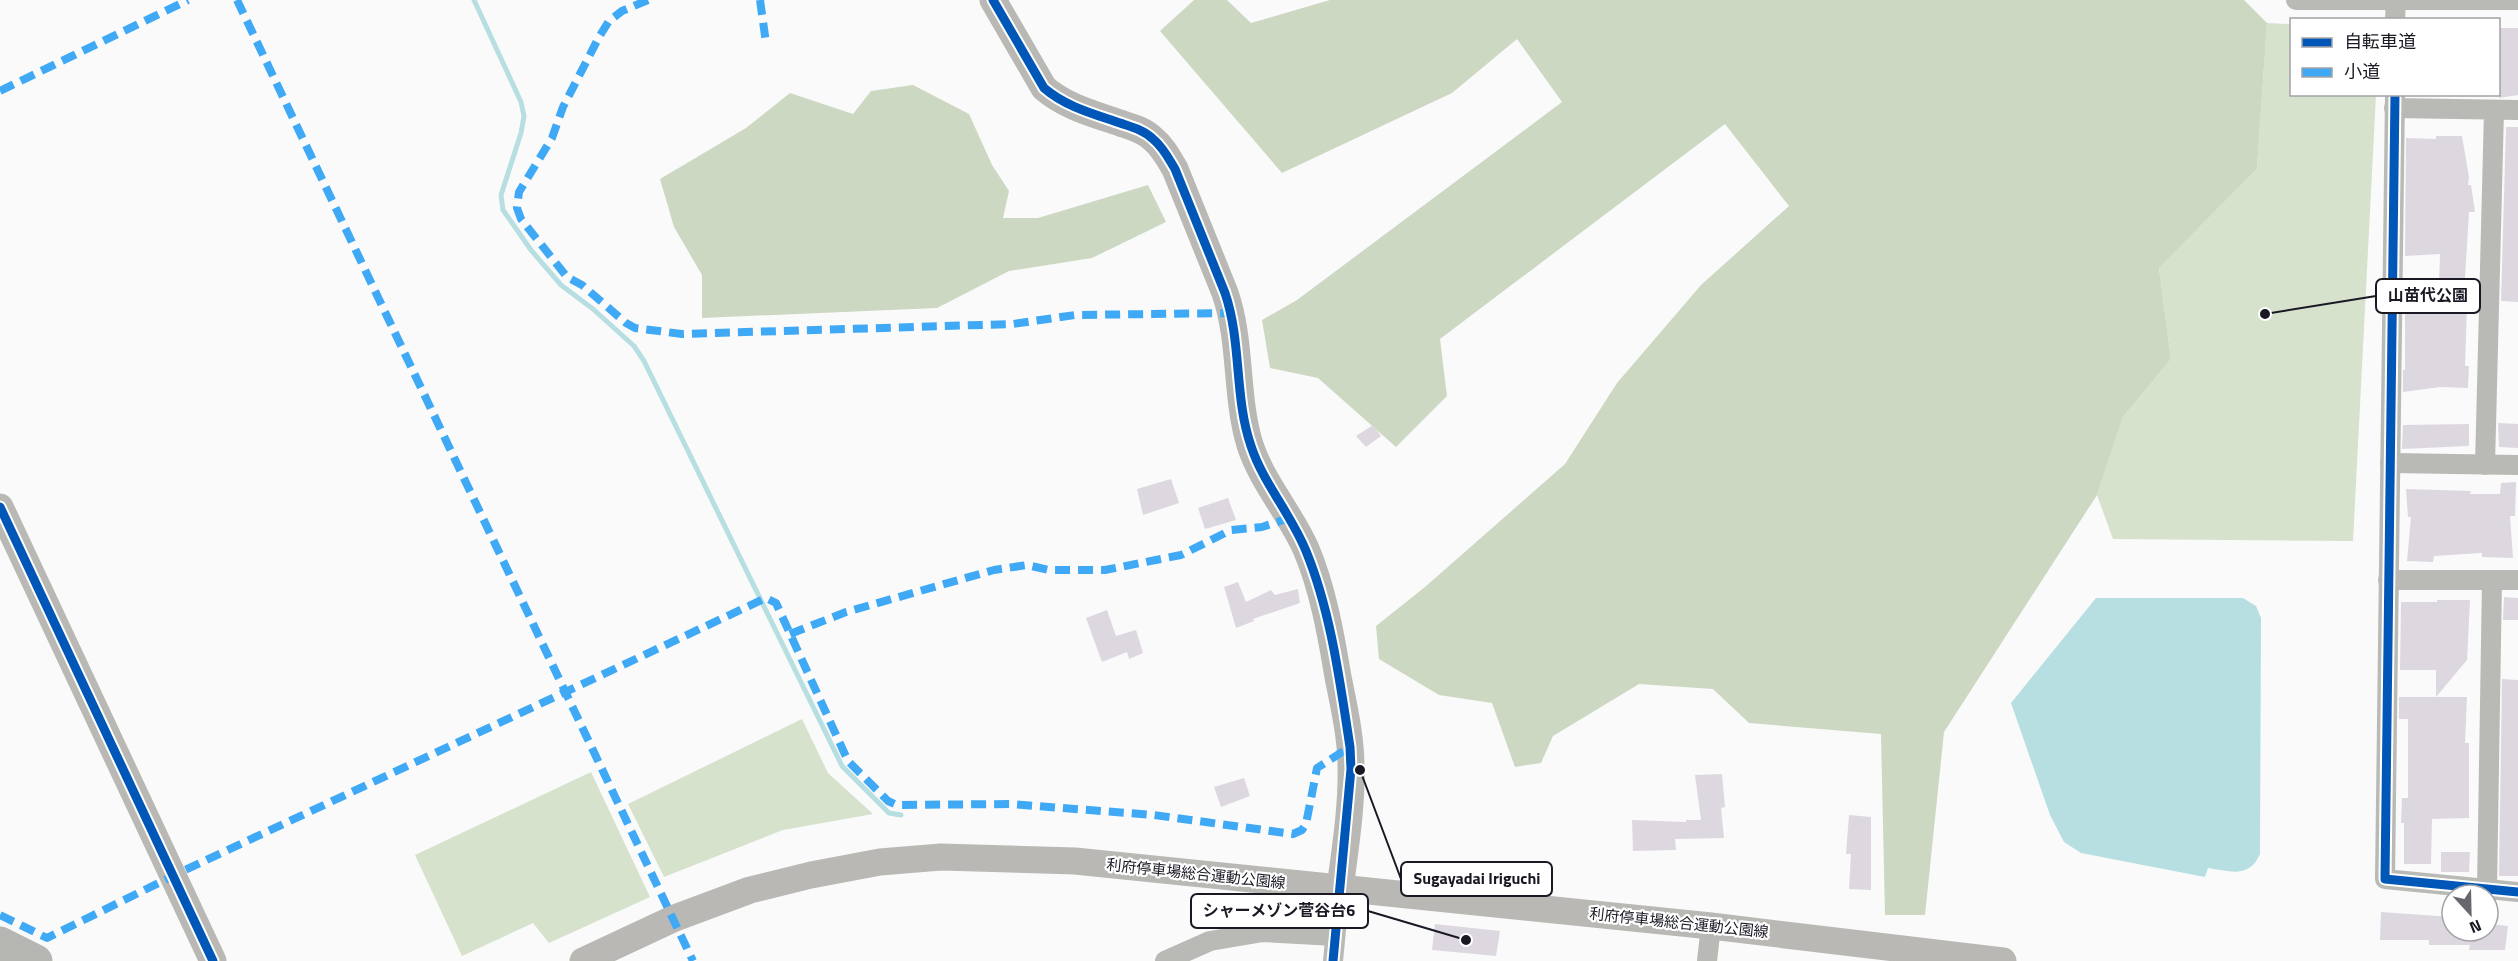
<svg xmlns="http://www.w3.org/2000/svg" width="2518" height="961" font-family="'Titillium Web','Noto Sans JP',sans-serif">
<style>
.green{fill:#d6e2cc}
.forest{fill:#cdd8c3}
.water{fill:#b7dfe1}
.lines{fill:none;stroke-linecap:round;stroke-linejoin:round}
.stream{stroke:#b7dfe1;stroke-width:5}
.building{fill:#ddd8e0}
.street{stroke:#b9b9b5;stroke-width:20}
.secondary{stroke:#b9b8b4;stroke-width:27}
.highway{stroke:#b6b6b3;stroke-width:33}
.quiet{stroke:#3fa9f5;stroke-width:8;stroke-dasharray:15 8;stroke-linecap:butt}
.cycleway-casing{stroke:#fff;stroke-width:13}
.cycleway{stroke:#0057b8;stroke-width:9}
.labels{text-anchor:middle;stroke-width:4.5;stroke-linejoin:round;paint-order:stroke}
.street-label{font-size:15px;fill:#1a1823;stroke:#fff}
.leader{fill:none;stroke:#1a1823;stroke-width:2}
.callout-dot{fill:#1a1823;stroke:#fff;stroke-width:2}
.callout{fill:#fff;stroke:#1a1823;stroke-width:2}
.callout-label{font-size:16px;text-anchor:middle;font-weight:bold;fill:#1a1823}
</style>
<rect width="100%" height="100%" fill="#fafafa"/>
<g class="green">
<path d="M 2267,23 L 2291,24 L 2292,94 L 2376,95 L 2353,541 L 2113,539 L 2097,495 L 2123,417 L 2171,359 L 2159,268 L 2257,169 Z"/>
<path d="M 802,719 L 828,773 L 873,814 L 783,830 L 664,877 L 628,804 Z"/>
<path d="M 591,772 L 650,897 L 549,943 L 533,923 L 462,956 L 415,855 Z"/>
</g>
<g class="forest">
<path d="M 1194,0 L 1227,0 L 1251,23 L 1330,0 L 2244,0 L 2267,23 L 2257,169 L 2159,268 L 2171,359 L 2123,417 L 2097,495 L 1944,732 L 1925,915 L 1885,915 L 1881,734 L 1749,723 L 1713,689 L 1639,684 L 1553,736 L 1541,763 L 1515,767 L 1492,703 L 1439,695 L 1379,659 L 1376,626 L 1425,587 L 1565,464 L 1617,383 L 1701,285 L 1789,206 L 1725,124 L 1440,339 L 1447,396 L 1396,447 L 1318,378 L 1270,368 L 1262,320 L 1297,300 L 1562,102 L 1517,39 L 1452,93 L 1282,173 L 1160,31 Z"/>
<path d="M 913,85 L 969,114 L 992,165 L 1009,191 L 1003,218 L 1038,218 L 1148,185 L 1166,222 L 1092,258 L 1009,271 L 937,308 L 702,318 L 702,275 L 674,227 L 660,179 L 746,128 L 790,93 L 853,114 L 871,91 Z"/>
</g>
<path class="water" d="M 2096,598 L 2243,598 L 2256,606 L 2261,618 L 2260,854 C 2249,879 2230,871 2208,868 L 2205,877 L 2081,853 L 2064,842 L 2050,815 L 2011,703 Z"/>
<g class="lines">
<path class="stream" d="M 474,0 L 521,102 L 524,116 L 521,133 L 501,195 L 503,210 L 531,250 L 561,285 L 593,309 L 634,346 L 644,361 L 842,766 L 889,813 L 901,815"/>
</g>
<g class="building">
<path d="M 2499,28 L 2518,28 L 2518,95 L 2499,98 Z"/>
<path d="M 2506,127 L 2518,127 L 2518,302 L 2501,301 Z"/>
<path d="M 2436,136 L 2462,136 L 2469,177 L 2468,185 L 2471,185 L 2475,212 L 2469,212 L 2465,278 L 2468,278 L 2465,366 L 2469,366 L 2468,388 L 2440,387 L 2403,392 L 2403,370 L 2405,370 L 2405,285 L 2439,284 L 2440,254 L 2405,256 L 2406,138 L 2436,139 Z"/>
<path d="M 2498,423 L 2518,424 L 2518,448 L 2499,447 Z"/>
<path d="M 2469,424 L 2469,446 L 2402,449 L 2403,425 Z"/>
<path d="M 1373,425 L 1381,436 L 1366,447 L 1356,436 Z"/>
<path d="M 1171,479 L 1179,503 L 1143,515 L 1137,489 Z"/>
<path d="M 2516,482 L 2515,516 L 2510,516 L 2513,558 L 2482,557 L 2482,553 L 2434,556 L 2433,562 L 2407,561 L 2411,517 L 2408,517 L 2406,489 L 2471,491 L 2470,494 L 2500,494 L 2501,483 Z"/>
<path d="M 1228,498 L 1236,520 L 1205,529 L 1198,508 Z"/>
<path d="M 1238,582 L 1246,602 L 1271,590 L 1275,595 L 1298,589 L 1300,603 L 1253,619 L 1254,621 L 1236,628 L 1224,587 Z"/>
<path d="M 2504,597 L 2518,598 L 2518,620 L 2503,620 Z"/>
<path d="M 2437,600 L 2470,600 L 2467,660 L 2436,697 L 2467,697 L 2465,743 L 2469,743 L 2469,818 L 2432,819 L 2431,864 L 2404,864 L 2404,823 L 2401,823 L 2402,798 L 2408,798 L 2408,719 L 2399,719 L 2399,697 L 2436,697 L 2436,670 L 2400,670 L 2401,602 L 2437,602 Z"/>
<path d="M 1107,610 L 1116,636 L 1136,630 L 1143,653 L 1129,659 L 1127,652 L 1102,662 L 1086,618 Z"/>
<path d="M 2502,679 L 2518,680 L 2518,876 L 2499,876 Z"/>
<path d="M 1722,774 L 1725,807 L 1721,808 L 1724,838 L 1675,839 L 1676,850 L 1633,851 L 1632,820 L 1686,822 L 1686,820 L 1701,820 L 1695,775 Z"/>
<path d="M 1244,778 L 1250,796 L 1221,807 L 1214,787 Z"/>
<path d="M 1849,815 L 1871,817 L 1871,890 L 1849,889 L 1851,854 L 1846,854 Z"/>
<path d="M 2441,852 L 2470,852 L 2469,872 L 2441,872 Z"/>
<path d="M 2381,912 L 2452,917 L 2452,931 L 2488,931 L 2488,924 L 2508,926 L 2505,950 L 2469,950 L 2470,945 L 2429,945 L 2429,940 L 2380,940 Z"/>
<path d="M 1435,924 L 1500,931 L 1496,956 L 1432,950 Z"/>
</g>
<g class="lines">
<g class="street">
<path d="M 2296,0 L 2518,0"/>
<path d="M 2395,20 L 2396,0"/>
<path d="M 2395,94 L 2385,879 L 2518,892"/>
<path d="M 2394,108 L 2518,110"/>
<path d="M 2390,463 L 2518,465"/>
<path d="M 2485,465 L 2494,110"/>
<path d="M 2388,580 L 2518,580"/>
<path d="M 2487,889 L 2492,580"/>
<path d="M 1165,961 L 1210,941 L 1263,932 L 1335,936"/>
<path d="M 1333,961 L 1340,889"/>
<path d="M 1707,961 L 1711,926"/>
</g>
<g class="secondary">
<path d="M 993,0 L 1044,88 C 1066,107 1094,114 1120,123 C 1132,127 1144,130 1153,139 C 1163,147 1169,159 1175,169 L 1225,293 C 1242,342 1235,396 1250,445 C 1262,482 1290,513 1306,549 C 1323,589 1331,635 1338,677 C 1344,707 1351,737 1351,767 C 1352,807 1345,849 1340,889"/>
<path d="M 0,507 L 213,961"/>
<path d="M 583,961 L 675,918 L 750,890 L 811,875 L 880,862 L 941,857 L 1075,861 L 1711,926 L 2003,961"/>
</g>
<path class="highway" d="M 0,943 L 36,961"/>
<g class="quiet">
<path d="M 237,0 L 693,961"/>
<path d="M 648,0 L 622,11 L 609,21 L 599,37 L 563,107 L 552,138 L 519,192 L 517,208 L 521,219 L 567,277 L 582,285 L 626,323 L 635,328 L 682,334 L 1013,324 L 1075,315 L 1232,313"/>
<path d="M 760,0 L 766,43"/>
<path d="M 0,91 L 188,0"/>
<path d="M 790,634 L 846,612 L 994,570 L 1027,565 L 1049,570 L 1105,570 L 1181,555 L 1231,530 L 1262,527 L 1289,518"/>
<path d="M 0,915 L 47,938 L 185,870 L 766,598 L 776,603 L 848,761 L 888,801 L 897,805 L 1010,804 L 1154,815 L 1293,834 L 1302,830 L 1306,824 L 1317,768 L 1350,747"/>
</g>
<g class="cycleway-casing">
<g id="cycleway">
<path d="M 993,0 L 1044,88 C 1066,107 1094,114 1120,123 C 1132,127 1144,130 1153,139 C 1163,147 1169,159 1175,169 L 1225,293 C 1242,343 1234,397 1251,446 C 1263,483 1291,514 1306,551 C 1331,612 1340,682 1350,747 L 1351,769 L 1333,961"/>
<path d="M 2395,94 L 2385,879 L 2518,892"/>
<path d="M 0,507 L 213,961"/>
</g>
</g>
<use href="#cycleway" class="cycleway"/>
</g>
<g class="labels">
<g class="street-label">
<text transform="translate(1196 874) rotate(6)" y="5">利府停車場総合運動公園線</text>
<text transform="translate(1679 923) rotate(6)" y="5">利府停車場総合運動公園線</text>
</g>
</g>
<path class="leader" d="M2265 314L2376 296M1360 770L1401 879M1466 940L1368 911"/>
<g class="callout-dot">
<circle cx="2265" cy="314" r="6"/>
<circle cx="1360" cy="770" r="6"/>
<circle cx="1466" cy="940" r="6"/>
</g>
<g class="callout">
<rect x="2376" y="279" width="104" height="34" rx="6"/>
<rect x="1401" y="862" width="151" height="34" rx="6"/>
<rect x="1191" y="894" width="177" height="34" rx="6"/>
</g>
<g class="callout-label">
<text x="2428" y="301">山苗代公園</text>
<text x="1477" y="884">Sugayadai Iriguchi</text>
<text x="1279" y="916">シャーメゾン菅谷台6</text>
</g>
<rect x="2290" y="18" width="210" height="78" fill="#ffffff" stroke="#a3a3a7" stroke-width="1.5"/>
<rect x="2302" y="38" width="30" height="9" fill="#0057b8" stroke="#a3a3a7" stroke-width="1.5"/>
<text x="2344" y="48" font-size="18" fill="#1a1823">自転車道</text>
<rect x="2302" y="68" width="30" height="9" fill="#3fa9f5" stroke="#a3a3a7" stroke-width="1.5"/>
<text x="2344" y="78" font-size="18" fill="#1a1823">小道</text>
<g transform="translate(2470 913) rotate(158)"><circle r="28" fill="#ffffff" stroke="#a3a3a7" stroke-width="1.5"/>
<path d="M0-4.5L10 22L0 15L-10 22Z" fill="#68676e"/>
<text y="-9" font-size="16" font-weight="bold" text-anchor="middle" fill="#1a1823">N</text>
</g>
</svg>
